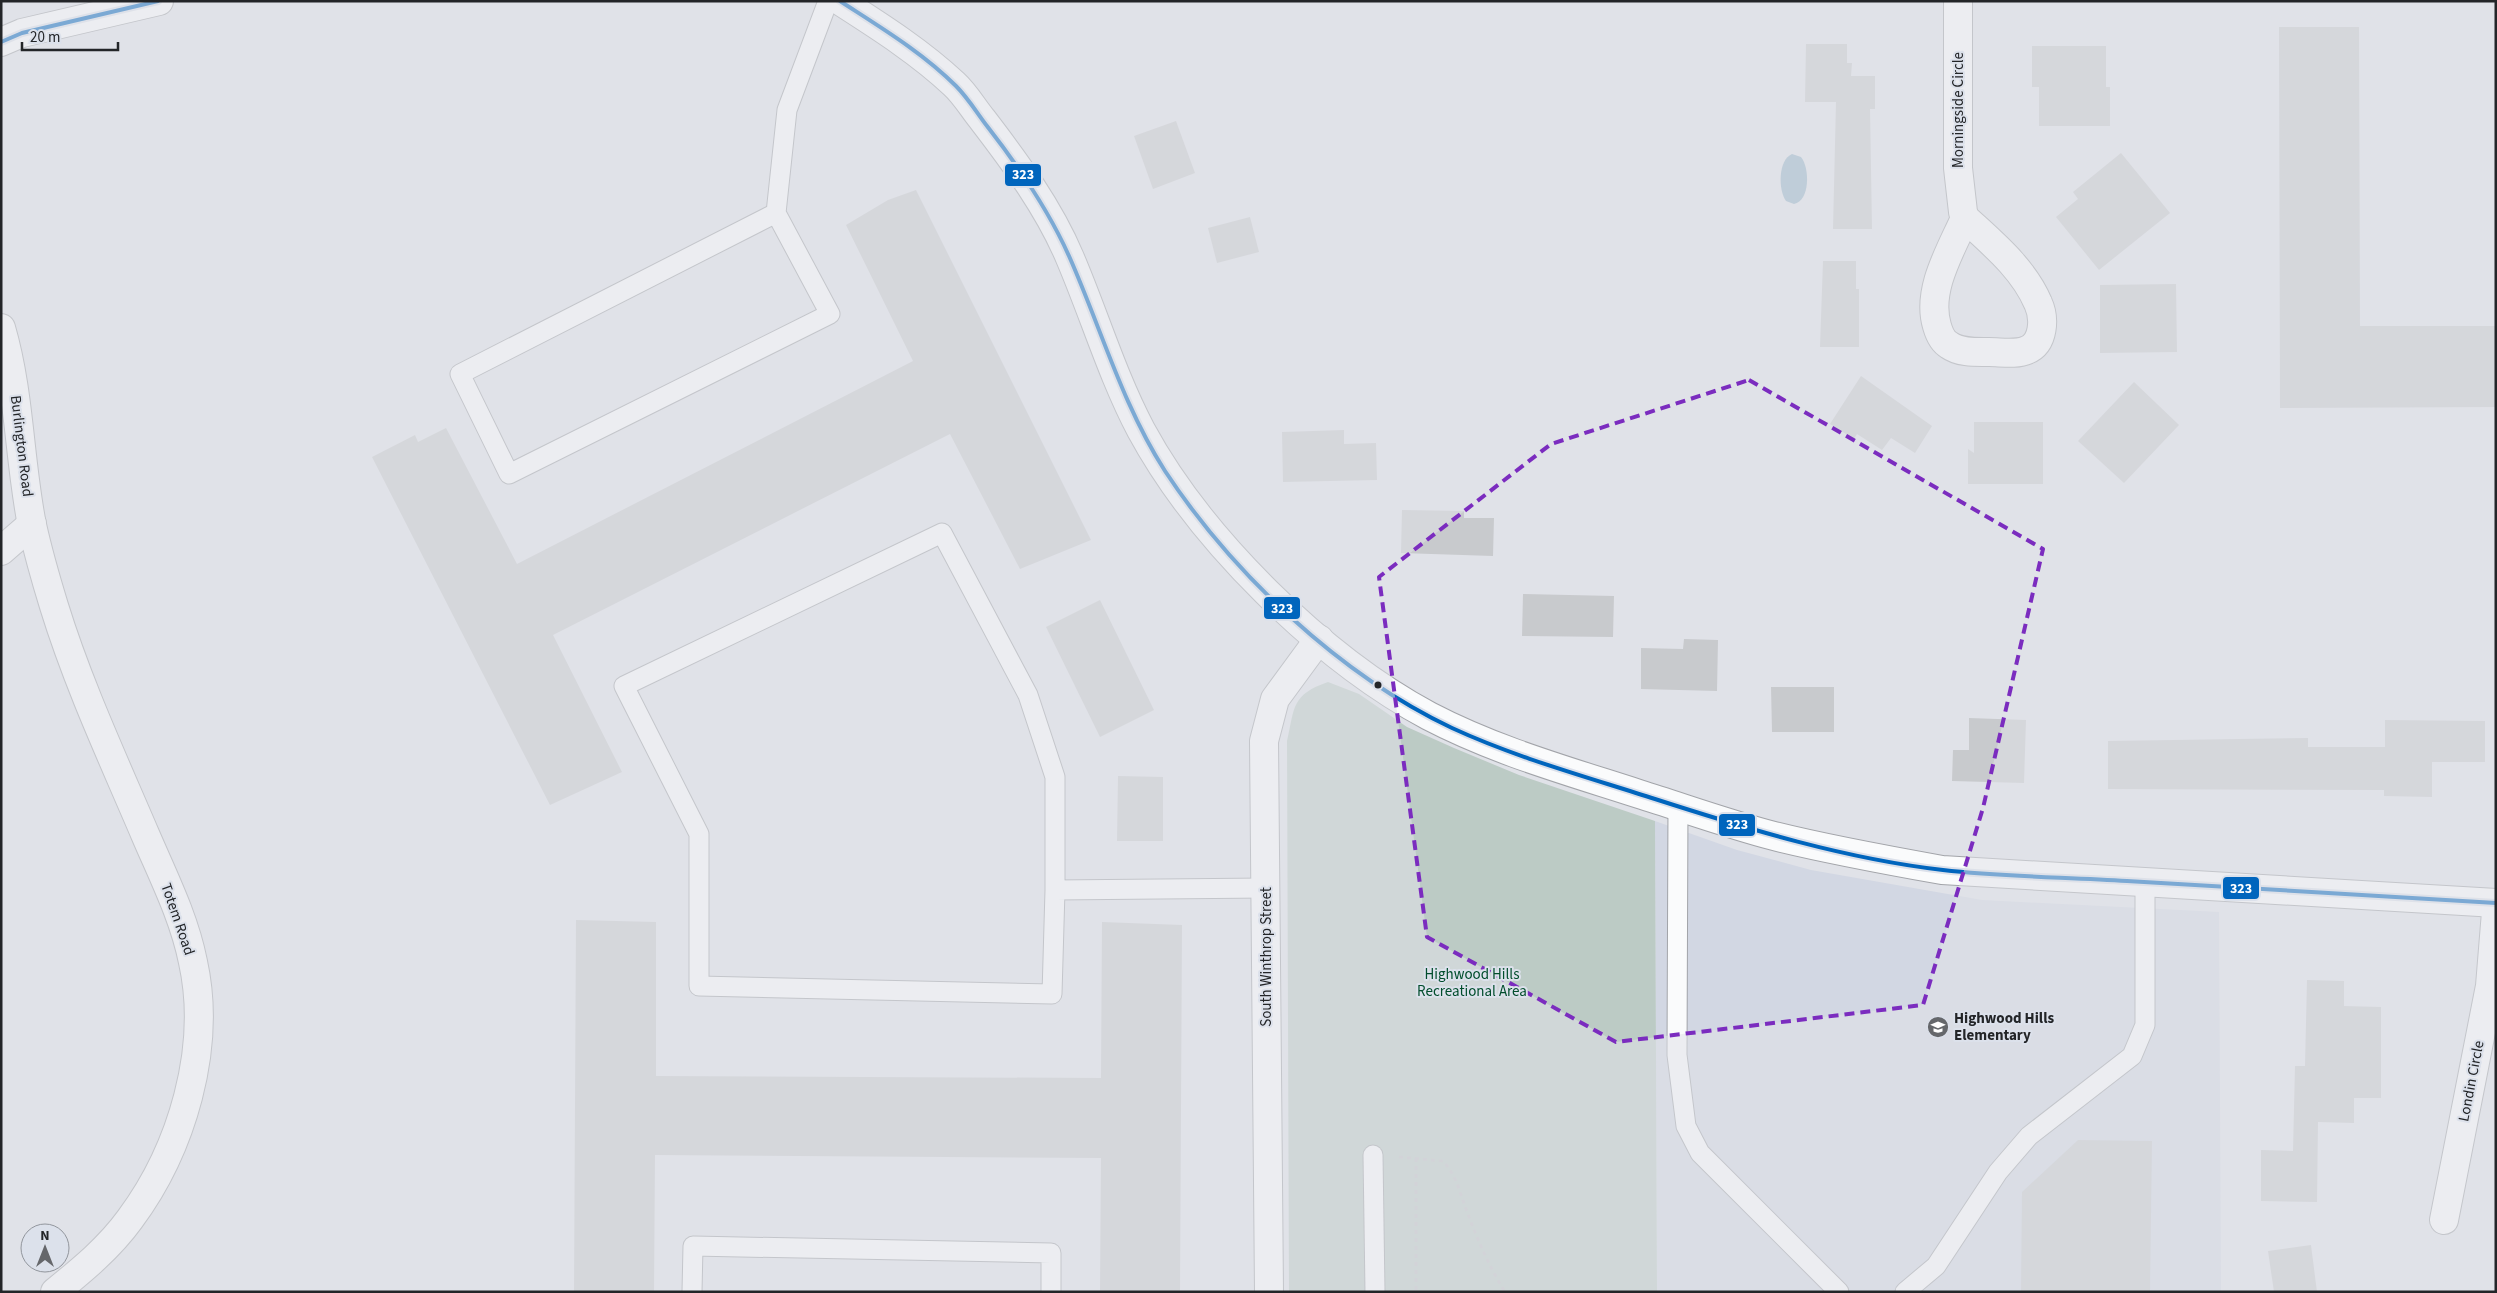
<svg xmlns="http://www.w3.org/2000/svg" width="2497" height="1293" font-family="'Source Sans 3',sans-serif">
<style>
.built{fill:#d2d7e3}
.green{fill:#bccbc5}
.water{fill:#97b4c7}
.building{fill:#c8cacd}
.lines{fill:none;stroke-linecap:round;stroke-linejoin:round}
.service-casing{stroke:#a2a4a9;stroke-width:21}
.minor-casing{stroke:#a2a4a9;stroke-width:30}
.tertiary-casing{stroke:#a2a4a9;stroke-width:30}
.path{stroke:#c2c2c5;stroke-width:3;stroke-dasharray:4 4;stroke-linecap:butt}
.service{stroke:#fafbfc;stroke-width:19}
.minor{stroke:#fafbfc;stroke-width:28}
.tertiary{stroke:#fafbfc;stroke-width:28}
.bus-1-casing{stroke:#dce1eb;stroke-width:8}
.bus-1{stroke:#0065bd;stroke-width:4}
.marked{fill:none;stroke:#7b2cbf;stroke-width:4;stroke-dasharray:10 6;stroke-linejoin:round}
.bus-dot{fill:#232528;stroke:#dce1eb;stroke-width:2}
.labels{text-anchor:middle;stroke-width:4;stroke-linejoin:round;paint-order:stroke}
.street-label{font-size:15px;fill:#232528;stroke:#dce1eb}
.park-label{font-size:15px;fill:#014d2c;stroke:#dce1eb}
.poi-label{font-size:15px;font-weight:bold;fill:#232528;stroke:#dce1eb;text-anchor:start}
.line-badge{stroke:#dce1eb;stroke-width:2}
.badge-label{font-size:14px;text-anchor:middle;font-weight:bold;fill:#fff}
</style>
<rect width="100%" height="100%" fill="#e0e2e8"/>
<path class="built" d="M 1655,821 L 1737,850 L 1811,870 L 1982,900 L 2219,912 L 2221,1292 L 1657,1292 Z"/>
<path class="green" d="M 1328,682 L 1359,694 L 1407,727 L 1454,748 L 1519,775 L 1655,821 L 1657,1292 L 1289,1292 L 1287,741 C 1295,707 1291,695 1328,682 Z"/>
<path class="water" d="M 1792,154 L 1801,157 C 1810,168 1810,201 1794,204 L 1786,201 C 1778,190 1778,160 1792,154 Z"/>
<g class="building">
<path d="M 2279,27 L 2359,27 L 2360,326 L 2496,326 L 2496,407 L 2280,408 Z"/>
<path d="M 1806,44 L 1847,44 L 1847,63 L 1852,63 L 1851,76 L 1875,76 L 1875,109 L 1870,109 L 1872,229 L 1833,229 L 1836,102 L 1805,102 Z"/>
<path d="M 2032,46 L 2106,46 L 2106,87 L 2110,87 L 2110,126 L 2039,126 L 2039,87 L 2032,87 Z"/>
<path d="M 1176,121 L 1195,173 L 1153,189 L 1134,136 Z"/>
<path d="M 2121,153 L 2170,213 L 2099,270 L 2056,217 L 2078,199 L 2073,192 Z"/>
<path d="M 916,190 L 1091,540 L 1020,569 L 950,434 L 553,635 L 622,772 L 550,805 L 372,457 L 415,435 L 418,442 L 446,428 L 517,564 L 913,361 L 846,225 L 888,200 Z"/>
<path d="M 1250,217 L 1259,252 L 1217,263 L 1208,228 Z"/>
<path d="M 1823,261 L 1856,261 L 1856,289 L 1859,289 L 1859,347 L 1820,347 Z"/>
<path d="M 2176,284 L 2177,352 L 2100,353 L 2100,285 Z"/>
<path d="M 1861,376 L 1932,426 L 1915,453 L 1891,438 L 1882,450 L 1857,434 L 1854,439 L 1830,424 Z"/>
<path d="M 2134,382 L 2179,425 L 2124,483 L 2078,441 Z"/>
<path d="M 1974,422 L 2043,422 L 2043,484 L 1968,484 L 1968,449 L 1974,453 Z"/>
<path d="M 1344,430 L 1344,444 L 1376,443 L 1377,480 L 1283,482 L 1282,432 Z"/>
<path d="M 1402,510 L 1464,511 L 1464,518 L 1494,518 L 1493,556 L 1401,553 Z"/>
<path d="M 1523,594 L 1614,596 L 1613,637 L 1522,636 Z"/>
<path d="M 1100,600 L 1154,710 L 1100,737 L 1046,627 Z"/>
<path d="M 1684,639 L 1718,640 L 1717,691 L 1641,689 L 1641,648 L 1683,649 Z"/>
<path d="M 1771,687 L 1834,687 L 1834,732 L 1772,732 Z"/>
<path d="M 1969,718 L 2026,720 L 2024,783 L 1952,781 L 1953,750 L 1969,750 Z"/>
<path d="M 2385,720 L 2485,721 L 2485,762 L 2432,762 L 2432,797 L 2384,796 L 2384,790 L 2108,789 L 2108,741 L 2308,738 L 2308,747 L 2385,747 Z"/>
<path d="M 1118,776 L 1163,777 L 1163,841 L 1117,841 Z"/>
<path d="M 576,920 L 656,922 L 656,1076 L 1101,1078 L 1102,922 L 1182,925 L 1180,1292 L 1100,1292 L 1101,1158 L 655,1155 L 654,1292 L 574,1292 Z"/>
<path d="M 2307,980 L 2344,981 L 2344,1006 L 2381,1007 L 2381,1098 L 2354,1098 L 2354,1123 L 2318,1122 L 2317,1202 L 2261,1201 L 2261,1150 L 2293,1151 L 2295,1066 L 2305,1066 Z"/>
<path d="M 2078,1140 L 2152,1141 L 2150,1292 L 2021,1292 L 2022,1192 Z"/>
<path d="M 2311,1245 L 2317,1292 L 2274,1292 L 2268,1251 Z"/>
</g>
<g class="lines">
<g class="service-casing">
<g id="service">
<path d="M 776,213 L 460,374 L 509,474 L 830,314 L 776,213 L 787,110 L 828,1"/>
<path d="M 1678,806 L 1677,1055 L 1686,1126 L 1700,1153 L 1839,1292"/>
<path d="M 1055,890 L 1055,777 L 1028,695 L 942,533 L 624,686 L 699,834 L 699,986 L 1052,994 L 1055,890 L 1266,888"/>
<path d="M 1373,1155 L 1375,1292"/>
<path d="M 692,1292 L 693,1246 L 1051,1253 L 1051,1292"/>
<path d="M 1905,1292 L 1936,1266 L 1998,1172 L 2029,1136 L 2132,1056 L 2145,1025 L 2145,882"/>
</g>
</g>
<g class="minor-casing">
<g id="minor">
<path d="M 1958,1 L 1958,168 L 1963,212 L 1965,218 C 1992,243 2023,268 2038,303 C 2045,318 2044,343 2027,350 C 2016,355 2001,352 1989,352 C 1976,352 1960,353 1949,345 C 1942,341 1939,333 1937,326 C 1926,290 1951,250 1965,218"/>
<path d="M 1,328 C 20,393 19,460 32,525 C 38,552 46,580 54,606 C 78,684 113,759 145,834 C 163,876 184,917 193,962 C 212,1048 182,1149 130,1219 C 109,1248 82,1270 55,1292"/>
<path d="M 1,551 L 32,524"/>
<path d="M 2444,1220 L 2490,986 L 2496,912"/>
<path d="M 1269,1292 L 1264,741 L 1275,699 L 1319,639"/>
</g>
</g>
<g class="tertiary-casing">
<g id="tertiary">
<path d="M 840,1 C 879,26 920,52 954,84 C 965,94 973,108 982,119 C 1015,162 1049,208 1070,258 C 1094,314 1112,375 1141,430 C 1200,539 1321,658 1429,716 C 1496,751 1568,771 1639,794 C 1684,808 1728,824 1774,836 C 1830,850 1886,860 1942,870 L 2496,903"/>
<path d="M 1,42 L 22,33 L 159,1"/>
</g>
</g>
<g class="path">
<path d="M 1399,1157 L 1443,1161 C 1458,1177 1461,1198 1469,1217 C 1479,1243 1490,1268 1505,1292"/>
<path d="M 1416,1158 L 1416,1292"/>
</g>
<use href="#service" class="service"/>
<use href="#minor" class="minor"/>
<use href="#tertiary" class="tertiary"/>
<g class="bus-1-casing">
<g id="bus-1">
<path d="M 840,1 C 880,27 922,52 956,86 C 968,98 977,113 987,126 C 1019,167 1048,209 1069,256 C 1101,328 1122,404 1165,471 C 1233,574 1340,675 1452,728 C 1517,758 1587,777 1655,799 C 1748,829 1846,859 1943,870 C 2004,877 2066,877 2127,881 C 2250,888 2373,896 2496,903"/>
<path d="M 1,42 L 22,33 L 158,1"/>
</g>
</g>
<use href="#bus-1" class="bus-1"/>
</g>
<path d="M0 0H2497V1293H0ZM 1749,380 L 2043,549 L 1983,808 L 1923,1005 L 1616,1042 L 1427,937 L 1379,577 L 1551,444 Z" fill="#e0e2e8" fill-opacity=".55" fill-rule="evenodd"/>
<path class="marked" d="M 1749,380 L 2043,549 L 1983,808 L 1923,1005 L 1616,1042 L 1427,937 L 1379,577 L 1551,444 Z"/>
<defs>
<g id="school-disc" transform="scale(1.125)"><circle r="9.5" fill="#65676b" stroke="#dce1eb"/><path d="M0-5L7-2L0 1L-7-2ZM-4 1L0 2.5L4 1V4Q0 6-4 4Z" fill="#fff"/></g>
</defs>
<g fill-rule="evenodd">
<use href="#school-disc" x="1938" y="1027"/>
</g>
<circle class="bus-dot" cx="1378" cy="685" r="4.5"/>
<g class="labels">
<g class="street-label">
<text transform="translate(1958 110) rotate(-90)" y="5">Morningside Circle</text>
<text transform="translate(22 446) rotate(83)" y="5">Burlington Road</text>
<text transform="translate(178 919) rotate(71)" y="5">Totem Road</text>
<text transform="translate(1266 957) rotate(-90)" y="5">South Winthrop Street</text>
<text transform="translate(2471 1081) rotate(-79)" y="5">Londin Circle</text>
</g>
<g class="park-label">
<text x="1472" y="979">Highwood Hills<tspan x="1472" dy="17">Recreational Area</tspan></text>
</g>
<g class="poi-label">
<text x="1954" y="1023">Highwood Hills<tspan x="1954" dy="17">Elementary</tspan></text>
</g>
</g>
<g class="line-badge">
<rect x="1004" y="163" width="38" height="24" rx="5" fill="#0065bd"/>
<rect x="1263" y="596" width="38" height="24" rx="5" fill="#0065bd"/>
<rect x="1718" y="813" width="38" height="24" rx="5" fill="#0065bd"/>
<rect x="2222" y="876" width="38" height="24" rx="5" fill="#0065bd"/>
</g>
<g class="badge-label">
<text x="1023" y="179">323</text>
<text x="1282" y="613">323</text>
<text x="1737" y="829">323</text>
<text x="2241" y="893">323</text>
</g>
<rect width="2497" height="1293" fill="none" stroke="#232528" stroke-width="5"/>
<g transform="translate(45 1248)"><circle r="24" fill="#dce1eb" stroke="#92969d"/>
<path d="M0-4L9 19L0 12L-9 19Z" fill="#65676b"/>
<text y="-8" font-size="14" font-weight="bold" text-anchor="middle" fill="#232528">N</text>
</g>
<path d="M22 42v8h96v-8" fill="none" stroke="#232528" stroke-width="2.5"/>
<text x="30" y="42" font-size="15" fill="#232528" stroke="#dce1eb" stroke-width="4" paint-order="stroke">20 m</text>
</svg>
